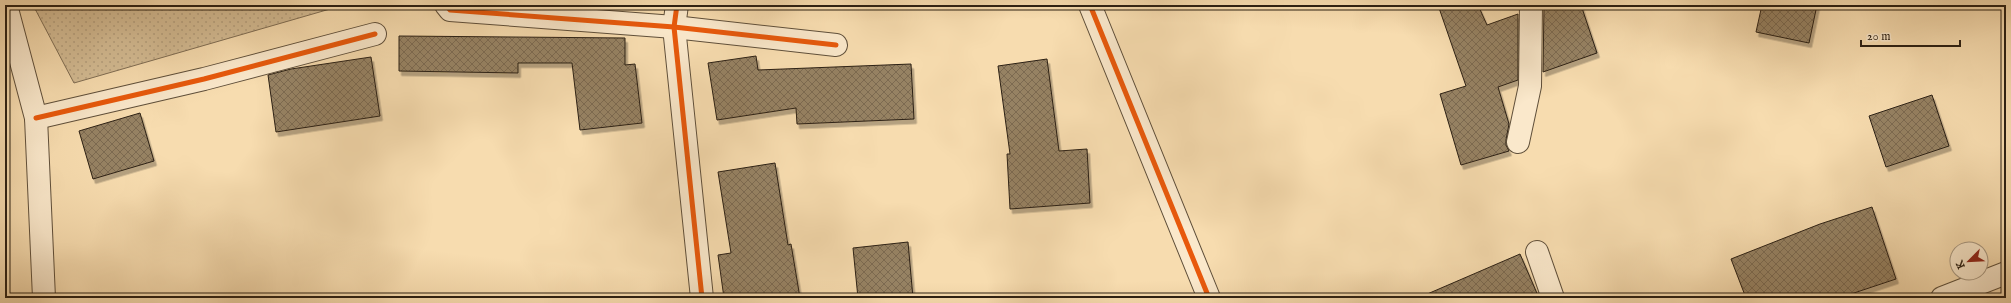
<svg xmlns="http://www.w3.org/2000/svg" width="2011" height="303" font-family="'IM FELL English',serif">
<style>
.green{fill:url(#green-dots);stroke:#806e54}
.building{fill:url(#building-cross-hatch);stroke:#2c2013;filter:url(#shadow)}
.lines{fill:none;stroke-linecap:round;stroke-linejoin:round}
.minor-casing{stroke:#5f4f3a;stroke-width:24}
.minor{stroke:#fae8cb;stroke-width:22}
.cycleway-casing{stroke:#fae8cb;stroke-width:8}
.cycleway{stroke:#e8590c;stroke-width:5}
</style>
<defs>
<pattern id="green-dots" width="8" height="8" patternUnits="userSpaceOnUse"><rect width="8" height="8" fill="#d4bc94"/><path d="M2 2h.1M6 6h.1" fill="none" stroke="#b6a17f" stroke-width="1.8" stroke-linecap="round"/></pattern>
<pattern id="building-cross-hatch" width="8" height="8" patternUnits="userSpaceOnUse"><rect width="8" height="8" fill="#968264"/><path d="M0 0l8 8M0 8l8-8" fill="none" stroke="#7b6a51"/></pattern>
<filter id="shadow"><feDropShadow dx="2.5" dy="4.5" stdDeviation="0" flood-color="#0004"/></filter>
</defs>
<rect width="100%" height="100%" fill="#f7dcaf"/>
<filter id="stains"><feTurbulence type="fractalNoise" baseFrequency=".005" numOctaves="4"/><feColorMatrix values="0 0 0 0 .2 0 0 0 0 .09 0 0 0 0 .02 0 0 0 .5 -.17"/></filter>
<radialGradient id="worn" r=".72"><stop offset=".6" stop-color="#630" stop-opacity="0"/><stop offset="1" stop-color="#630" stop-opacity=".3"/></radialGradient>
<path class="green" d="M 33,5 L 351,5 L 330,9 L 74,83 Z"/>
<g class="building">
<path d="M 1438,5 L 1478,5 L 1487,25 L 1518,14 L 1518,80 L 1498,87 L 1509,124 L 1506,140 L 1506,145 L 1509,151 L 1461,165 L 1440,94 L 1466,86 Z"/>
<path d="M 1544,5 L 1581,5 L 1597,53 L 1543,72 Z"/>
<path d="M 1762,5 L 1817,5 L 1809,43 L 1756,32 Z"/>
<path d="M 399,36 L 625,38 L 625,65 L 635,64 L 642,123 L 580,130 L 572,63 L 518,63 L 518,73 L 399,71 Z"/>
<path d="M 756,56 L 758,70 L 911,64 L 914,119 L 797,124 L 796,108 L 717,120 L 708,63 Z"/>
<path d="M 371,57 L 380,116 L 276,132 L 268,75 L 291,69 Z"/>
<path d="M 1047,59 L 1059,151 L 1087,149 L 1090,203 L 1010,209 L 1007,154 L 1010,154 L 998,66 Z"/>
<path d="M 1932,95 L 1949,146 L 1886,167 L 1869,116 Z"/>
<path d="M 140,113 L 154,161 L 93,179 L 79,131 Z"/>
<path d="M 775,163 L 788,245 L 791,244 L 800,298 L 724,298 L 718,255 L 731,253 L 718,172 Z"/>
<path d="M 1872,207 L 1896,279 L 1839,298 L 1746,298 L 1731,259 L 1820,224 Z"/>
<path d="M 908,242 L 913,298 L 858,298 L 853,248 Z"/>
<path d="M 1520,254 L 1539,298 L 1418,298 Z"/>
</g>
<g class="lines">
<g class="minor-casing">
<g id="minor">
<path d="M 6,5 L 36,118 L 44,298"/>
<path d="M 446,5 L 450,10 L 674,27 L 836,45"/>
<path d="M 677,5 L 674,27 L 702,298"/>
<path d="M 1090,5 L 1209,298"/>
<path d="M 36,118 L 204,79 L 375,34"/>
<path d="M 1518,142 L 1530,86 L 1531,5"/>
<path d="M 1537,252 L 1553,298"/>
<path d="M 1942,298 L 2006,273"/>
</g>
</g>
<use href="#minor" class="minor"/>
<g class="cycleway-casing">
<g id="cycleway">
<path d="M 446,5 L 450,10 L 674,27 L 836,45"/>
<path d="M 677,5 L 674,27 L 702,298"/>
<path d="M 1090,5 L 1209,298"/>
<path d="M 36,118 L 204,79 L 375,34"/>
</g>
</g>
<use href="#cycleway" class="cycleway"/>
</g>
<rect width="2011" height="303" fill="none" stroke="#f7dcaf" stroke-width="20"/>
<rect x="6" y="6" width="1999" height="291" fill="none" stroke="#2c2013" stroke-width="2"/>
<rect x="10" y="10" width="1991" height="283" fill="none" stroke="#2c2013"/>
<g transform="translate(1969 261) rotate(246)"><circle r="19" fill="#fae8cb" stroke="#a89881"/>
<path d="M0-3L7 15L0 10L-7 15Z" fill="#8f2418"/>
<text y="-6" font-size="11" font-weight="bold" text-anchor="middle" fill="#2c2013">K</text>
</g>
<path d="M1861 40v6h99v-6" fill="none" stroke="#2c2013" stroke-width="2"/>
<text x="1867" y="40" font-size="12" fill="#2c2013" stroke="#fae8cb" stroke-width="3" paint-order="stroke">20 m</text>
<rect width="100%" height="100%" filter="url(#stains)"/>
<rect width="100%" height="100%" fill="url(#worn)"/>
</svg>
